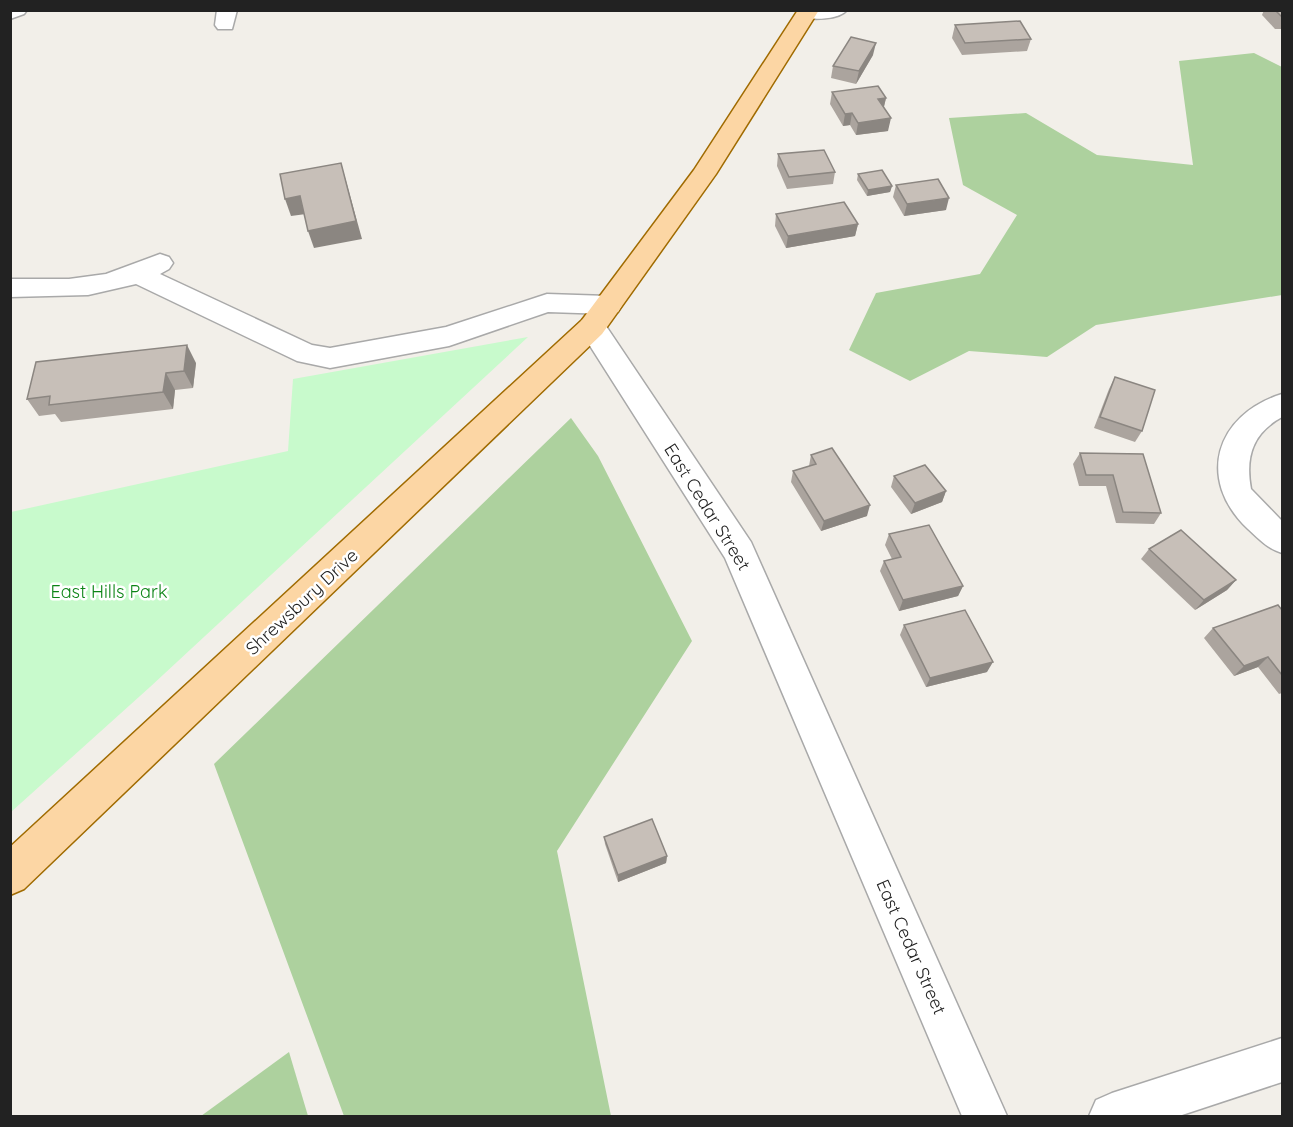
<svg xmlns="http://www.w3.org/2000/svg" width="1293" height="1127" font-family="Quicksand,sans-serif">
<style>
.forest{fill:#add19e}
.park{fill:#c8facc}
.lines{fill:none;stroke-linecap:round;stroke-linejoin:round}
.minor-casing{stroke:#a9a9a9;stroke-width:3}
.major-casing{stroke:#a06b00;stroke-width:3}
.minor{fill:#fff;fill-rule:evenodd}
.major{fill:#fcd6a4;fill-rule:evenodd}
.wall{fill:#aba49e}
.shaded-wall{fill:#8b8681}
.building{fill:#c7bfb8;stroke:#8b8681;stroke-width:1.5}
.labels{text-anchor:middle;stroke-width:5;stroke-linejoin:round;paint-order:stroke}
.street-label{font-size:18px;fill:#222;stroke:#fff}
.park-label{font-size:18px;fill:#0c8416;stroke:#fff}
</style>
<rect width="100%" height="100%" fill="#f2efe9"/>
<g class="forest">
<path d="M 1254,53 L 1282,67 L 1282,295 L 1096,325 L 1047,357 L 969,351 L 910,381 L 849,350 L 876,293 L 980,274 L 1017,215 L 963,185 L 949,118 L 1026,113 L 1097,155 L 1193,165 L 1179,61 Z"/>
<path d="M 571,418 L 598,456 L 692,641 L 557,851 L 611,1116 L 344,1116 L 214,764 Z"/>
<path d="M 289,1052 L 308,1116 L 201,1116 Z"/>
</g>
<path class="park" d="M 528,337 L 150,687 L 11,812 L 11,512 L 288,451 L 293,379 Z"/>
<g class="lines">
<g class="minor-casing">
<g id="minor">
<path d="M 10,10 L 27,10 L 24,14 L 10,19 Z"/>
<path d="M 217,10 L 237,10 L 232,29 L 218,29 L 215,25 Z"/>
<path d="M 799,10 L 847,10 C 839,20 812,20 801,17 L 798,13 Z"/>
<path d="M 160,254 L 169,257 L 173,263 L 169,269 L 160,274 L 312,345 L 330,348 L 446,327 L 547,294 L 608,296 L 618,298 L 622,305 L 618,312 L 608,314 L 548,312 L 449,346 L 330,368 L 297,361 L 136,284 L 88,295 L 10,297 L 10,279 L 69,279 L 106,274 Z"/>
<path d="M 592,317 L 602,320 L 751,542 L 1007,1116 L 962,1116 L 725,558 L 578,327 L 582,320 Z"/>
<path d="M 1282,394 L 1282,417 C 1253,433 1245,456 1251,489 L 1282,521 L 1282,553 C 1268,549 1259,539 1248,529 C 1196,480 1215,415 1282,394 Z"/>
<path d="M 1282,1038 L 1282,1082 L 1179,1116 L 1089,1116 L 1096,1100 L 1112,1093 Z"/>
</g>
</g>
<g class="major-casing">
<path id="major" d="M 798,10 L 819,10 L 716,174 L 602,334 L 24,889 L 10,895 L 10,847 L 582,320 L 694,170 Z"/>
</g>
<use href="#minor" class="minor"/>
<use href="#major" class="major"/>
</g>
<g class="wall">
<path d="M 1264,10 L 1282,10 L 1282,29 L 1275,29 L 1262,15 Z"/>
<path d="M 955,25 L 1031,39 L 1027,51 L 962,55 L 952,38 Z"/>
<path d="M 873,55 L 856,84 L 831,78 L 833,66 Z"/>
<path d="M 832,92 L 886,98 L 884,107 L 888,131 L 856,135 L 850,125 L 843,126 L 830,104 Z"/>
<path d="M 778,154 L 835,172 L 833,184 L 787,189 L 777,166 Z"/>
<path d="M 858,174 L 892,186 L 890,192 L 867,196 L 857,180 Z"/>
<path d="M 896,185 L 946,210 L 904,216 L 893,197 Z"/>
<path d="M 776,214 L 858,224 L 855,236 L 786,248 L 775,226 Z"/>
<path d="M 196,363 L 193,388 L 175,390 L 173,409 L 61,422 L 55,414 L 39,416 L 27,399 Z"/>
<path d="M 1115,377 L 1142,431 L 1135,442 L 1094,428 L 1109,389 Z"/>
<path d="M 1080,453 L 1143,454 L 1161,513 L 1154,524 L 1116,523 L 1106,486 L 1079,486 L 1073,464 Z"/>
<path d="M 811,455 L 867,516 L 821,531 L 791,482 L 793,471 L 809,466 Z"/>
<path d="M 894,476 L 946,491 L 942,502 L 911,514 L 891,487 Z"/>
<path d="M 889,534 L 963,586 L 958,596 L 899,611 L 880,571 L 884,561 L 892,559 L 885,545 Z"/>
<path d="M 1149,549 L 1236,580 L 1227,590 L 1195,610 L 1141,559 Z"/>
<path d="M 1282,610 L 1282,693 L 1279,694 L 1258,667 L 1234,676 L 1204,638 L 1213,628 Z"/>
<path d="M 904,625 L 987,672 L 926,687 L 900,635 Z"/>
<path d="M 604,837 L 667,856 L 666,863 L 618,882 L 605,844 Z"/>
</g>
<g class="shaded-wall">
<path d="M 876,43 L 873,55 L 856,84 L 859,71 Z"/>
<path d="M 886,98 L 883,110 L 878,99 Z"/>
<path d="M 852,113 L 850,125 L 843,126 L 845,114 Z"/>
<path d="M 891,118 L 888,131 L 856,135 L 858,123 Z"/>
<path d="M 341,163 L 362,239 L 314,248 L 308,231 Z"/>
<path d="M 892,186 L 890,192 L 867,196 L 868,190 Z"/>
<path d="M 300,196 L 306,214 L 291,216 L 285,199 Z"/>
<path d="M 949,198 L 946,210 L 904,216 L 907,204 Z"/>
<path d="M 858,224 L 855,236 L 786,248 L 788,236 Z"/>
<path d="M 187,345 L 196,363 L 193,388 L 184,371 Z"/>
<path d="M 166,373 L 175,390 L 173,409 L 163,392 Z"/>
<path d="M 946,491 L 942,502 L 911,514 L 915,503 Z"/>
<path d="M 870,505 L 867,516 L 821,531 L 824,521 Z"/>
<path d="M 1236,580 L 1227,590 L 1195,610 L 1204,600 Z"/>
<path d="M 963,586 L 958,596 L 899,611 L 903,600 Z"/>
<path d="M 1268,657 L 1258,667 L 1234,676 L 1244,666 Z"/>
<path d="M 993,662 L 987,672 L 926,687 L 930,678 Z"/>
<path d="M 667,856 L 666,863 L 618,882 L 618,875 Z"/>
</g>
<g class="building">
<path d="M 1275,10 L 1282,10 L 1282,17 Z"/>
<path d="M 1020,21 L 1031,39 L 965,43 L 955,25 Z"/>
<path d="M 851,37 L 876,43 L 859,71 L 833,66 Z"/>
<path d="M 878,86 L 886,98 L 878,99 L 891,118 L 858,123 L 852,113 L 845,114 L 832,92 Z"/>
<path d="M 824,150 L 835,172 L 789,177 L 778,154 Z"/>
<path d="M 341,163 L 356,221 L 308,231 L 300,196 L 285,199 L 280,174 Z"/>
<path d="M 882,170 L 892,186 L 868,190 L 858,174 Z"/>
<path d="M 938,179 L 949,198 L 907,204 L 896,185 Z"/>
<path d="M 844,202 L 858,224 L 788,236 L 776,214 Z"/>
<path d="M 187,345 L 184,371 L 166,373 L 163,392 L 49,405 L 50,396 L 27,399 L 36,362 Z"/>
<path d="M 1115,377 L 1155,390 L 1142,431 L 1100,417 Z"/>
<path d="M 832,448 L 870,505 L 824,521 L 793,471 L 816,464 L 811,455 Z"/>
<path d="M 1080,453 L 1143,454 L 1161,513 L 1123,512 L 1113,475 L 1086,475 Z"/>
<path d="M 925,465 L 946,491 L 915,503 L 894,476 Z"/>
<path d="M 929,525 L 963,586 L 903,600 L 884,561 L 901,557 L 889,534 Z"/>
<path d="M 1181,530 L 1236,580 L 1204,600 L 1149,549 Z"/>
<path d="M 1278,605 L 1282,610 L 1282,675 L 1268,657 L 1244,666 L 1213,628 Z"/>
<path d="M 965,610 L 993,662 L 930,678 L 904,625 Z"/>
<path d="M 652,819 L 667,856 L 618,875 L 604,837 Z"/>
</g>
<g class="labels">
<g class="street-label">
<text transform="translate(707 507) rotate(58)" y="6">East Cedar Street</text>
<text transform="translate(302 602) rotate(-43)" y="6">Shrewsbury Drive</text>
<text transform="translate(911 947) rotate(66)" y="6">East Cedar Street</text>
</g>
<g class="park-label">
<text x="109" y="598">East Hills Park</text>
</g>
</g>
<rect width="1293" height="1127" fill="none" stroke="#222222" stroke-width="24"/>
</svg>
